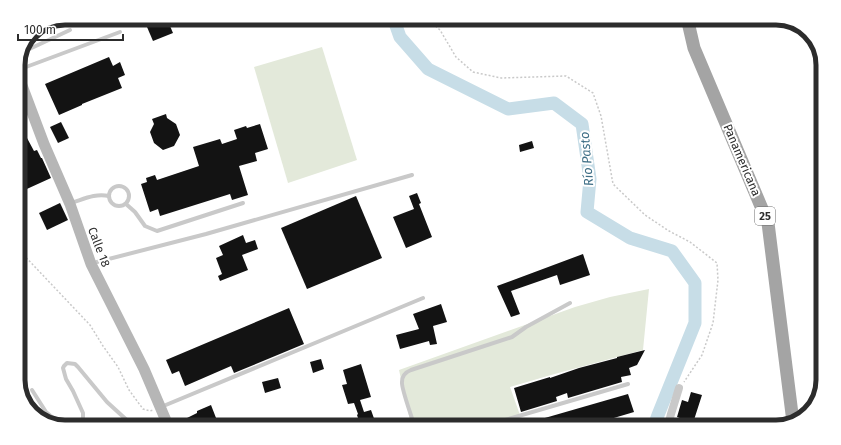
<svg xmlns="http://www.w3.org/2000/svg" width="841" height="445" font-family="'Fira Sans',sans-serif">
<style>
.green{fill:#e3e9da}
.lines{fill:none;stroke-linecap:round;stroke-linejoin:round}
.river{stroke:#c7dde7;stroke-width:13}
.building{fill:#131313}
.path{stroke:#c9c9c9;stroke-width:1.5;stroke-dasharray:2 2;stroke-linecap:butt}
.lane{stroke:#c9c9c9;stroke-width:4}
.street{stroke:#c9c9c9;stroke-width:8}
.secondary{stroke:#b6b6b6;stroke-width:11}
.primary{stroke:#a4a4a4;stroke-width:13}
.labels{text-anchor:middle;stroke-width:4;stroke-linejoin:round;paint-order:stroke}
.shield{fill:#fff;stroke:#6b6b6b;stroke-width:1}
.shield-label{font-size:11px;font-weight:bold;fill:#2c2c2c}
.street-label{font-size:12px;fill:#2c2c2c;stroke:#fff}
.water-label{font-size:13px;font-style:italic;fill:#407087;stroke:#fff}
.rim{fill:none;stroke:#2c2c2c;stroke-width:5}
</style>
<rect width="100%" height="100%" fill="#fff"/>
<g class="green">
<path d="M 322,47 L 357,160 L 288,183 L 254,67 Z"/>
<path d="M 649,289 L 643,350 L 551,375 L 510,387 L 520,415 L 479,425 L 411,425 L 399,370 L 575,307 L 610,297 Z"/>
</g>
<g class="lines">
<path class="river" d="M 394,20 L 400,37 L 428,69 L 508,109 L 554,103 L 582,124 L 590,179 L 587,212 L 630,238 L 672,251 L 695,283 L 695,323 L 658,415 L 654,426"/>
</g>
<g class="building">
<path d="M 167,19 L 173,33 L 153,41 L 147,27 Z"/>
<path d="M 109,57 L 113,66 L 120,62 L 125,75 L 118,78 L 122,88 L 82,104 L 82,105 L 59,115 L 45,84 Z"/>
<path d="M 166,114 L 167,118 L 176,124 L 180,135 L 174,146 L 163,150 L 154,143 L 150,132 L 154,124 L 152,119 Z"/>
<path d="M 61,122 L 69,138 L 58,143 L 50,127 Z"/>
<path d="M 260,124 L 268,149 L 255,153 L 257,161 L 239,166 L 248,195 L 232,200 L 230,194 L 160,216 L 158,209 L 150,212 L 141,184 L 147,182 L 146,178 L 155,175 L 157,180 L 199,166 L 193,147 L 220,139 L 222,144 L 237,139 L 234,130 L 246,126 L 247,128 Z"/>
<path d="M 27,138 L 34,151 L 37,150 L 41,158 L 42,158 L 51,178 L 18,193 L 18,170 L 22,168 L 18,160 L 18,143 Z"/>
<path d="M 532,141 L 534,148 L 520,152 L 519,145 Z"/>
<path d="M 417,193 L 421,203 L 419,204 L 432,237 L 406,248 L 393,217 L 414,209 L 409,196 Z"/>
<path d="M 356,196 L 382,258 L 307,289 L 281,228 Z"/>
<path d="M 60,203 L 68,220 L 47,230 L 39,213 Z"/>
<path d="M 243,235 L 246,243 L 255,240 L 258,249 L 242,255 L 248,270 L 220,281 L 218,276 L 222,274 L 216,258 L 223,255 L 219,246 Z"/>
<path d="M 583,254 L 590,275 L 560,285 L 557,275 L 511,291 L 520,314 L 511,317 L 497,286 Z"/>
<path d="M 441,304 L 447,322 L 433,326 L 437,344 L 430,345 L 429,341 L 400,349 L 396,335 L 419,329 L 413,314 Z"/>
<path d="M 289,308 L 304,344 L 234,373 L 231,366 L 185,386 L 179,371 L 172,374 L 166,360 Z"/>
<path d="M 645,350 L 637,365 L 629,368 L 631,375 L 621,377 L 622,382 L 568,398 L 567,393 L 556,397 L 557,401 L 521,412 L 514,388 L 550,377 L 550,378 L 579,368 L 617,358 L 617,357 Z"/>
<path d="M 321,359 L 324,369 L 313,373 L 310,362 Z"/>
<path d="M 361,364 L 371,397 L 360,400 L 364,412 L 371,410 L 376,424 L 360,424 L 357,415 L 358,414 L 354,403 L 348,404 L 342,385 L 347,384 L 343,370 Z"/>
<path d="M 278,378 L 281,388 L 265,393 L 262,382 Z"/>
<path d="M 691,392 L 702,395 L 693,423 L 677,417 L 682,400 L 688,402 Z"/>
<path d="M 628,394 L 634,412 L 587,426 L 524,425 L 524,424 Z"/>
<path d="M 211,405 L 218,423 L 177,423 L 197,413 L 197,411 Z"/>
</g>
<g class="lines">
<g class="path">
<path d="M 431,20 L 431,22 L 440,30 L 456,57 L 473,72 L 501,78 L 566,76 L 593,93 L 601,116 L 613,184 L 645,215 L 669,231 L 690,242 L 717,263 L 718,280 L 713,323 L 702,355 L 684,382"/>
<path d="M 18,249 L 90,325 L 103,346 L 118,367 L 129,390 L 143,409 L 150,411 L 153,410"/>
</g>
<g class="lane">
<path d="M 23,52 L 70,30"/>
<path d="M 18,70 L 120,32"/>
<circle cx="119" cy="196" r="10"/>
<path d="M 71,203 C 84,199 95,193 109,196"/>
<path d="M 126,204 L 135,212 L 145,226 L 157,231 L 243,203"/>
<path d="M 93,263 L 206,234 L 412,175"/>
<path d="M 32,390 L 46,412 L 58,422"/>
<path d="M 161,407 L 423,298"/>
<path d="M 82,422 L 83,417 L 83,413 L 73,391 L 66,379 L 63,368 L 64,366 L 67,363 L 75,364 L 78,367 L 107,402 L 130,423"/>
<path d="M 414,425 C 412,417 401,388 402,382 C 402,376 406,372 411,370 L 512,337 L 526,327 L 570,303"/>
<path d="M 488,425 L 628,384"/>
</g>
<path class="street" d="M 668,426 L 671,414 L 679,388"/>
<path class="secondary" d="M 18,75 L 44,144 L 70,204 L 91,264 L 144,369 L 167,423"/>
<path class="primary" d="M 688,22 L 694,48 L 768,223 L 793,422"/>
</g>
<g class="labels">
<rect class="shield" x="755" y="207" width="20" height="18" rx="3"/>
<g class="shield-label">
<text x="765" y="220">25</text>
</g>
<g class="street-label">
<text transform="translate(742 160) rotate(67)" y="4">Panamericana</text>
<text transform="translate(99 247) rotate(69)" y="4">Calle 18</text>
</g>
<g class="water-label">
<text transform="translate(586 159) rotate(-95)" y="5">Río Pasto</text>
</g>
</g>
<path d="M0 0H841V445H0ZM65 25H776A40 40 0 0 1 816 65V380A40 40 0 0 1 776 420H65A40 40 0 0 1 25 380V65A40 40 0 0 1 65 25Z" fill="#fff" fill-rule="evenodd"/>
<path class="rim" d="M65 25H776A40 40 0 0 1 816 65V380A40 40 0 0 1 776 420H65A40 40 0 0 1 25 380V65A40 40 0 0 1 65 25Z"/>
<path d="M18 34v6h105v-6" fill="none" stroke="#2c2c2c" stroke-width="2"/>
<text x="24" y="34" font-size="12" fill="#2c2c2c" stroke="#ffffff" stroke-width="3" paint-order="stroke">100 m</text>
</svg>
